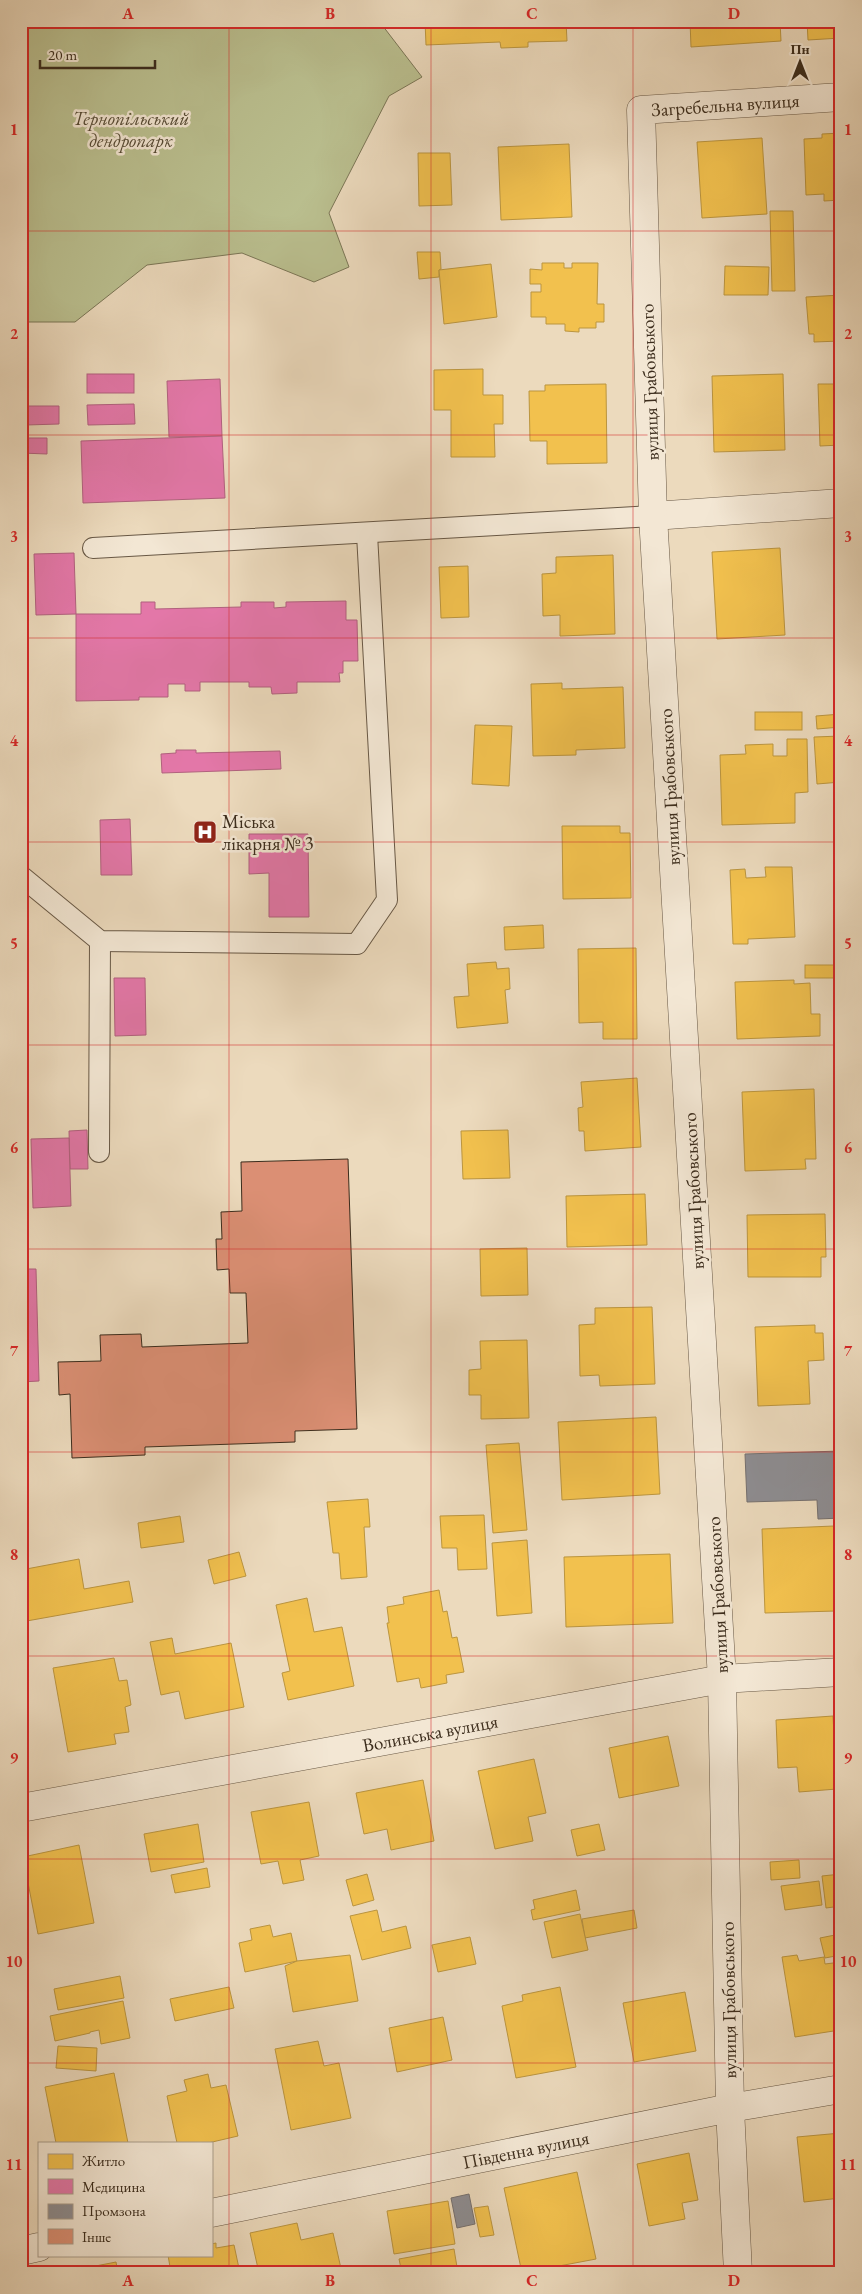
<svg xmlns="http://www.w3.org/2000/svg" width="862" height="2294" font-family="'EB Garamond',serif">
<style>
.green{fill:#babf8f;stroke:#7b7656}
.homes{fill:#f2c14e;stroke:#bb953f}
.health{fill:#e377a8;stroke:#b1617e}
.industry{fill:#8d8d92;stroke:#75706f}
.building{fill:#db8f74;stroke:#3c2d1d}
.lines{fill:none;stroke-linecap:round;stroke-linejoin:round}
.lane-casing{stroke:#685845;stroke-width:22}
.street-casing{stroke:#685845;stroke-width:29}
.lane{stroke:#f3e7d4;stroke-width:20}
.street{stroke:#f3e7d4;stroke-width:28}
.grid{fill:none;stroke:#d62828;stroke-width:1;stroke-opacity:0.55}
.labels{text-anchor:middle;stroke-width:5;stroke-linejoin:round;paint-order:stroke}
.street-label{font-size:19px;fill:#3c2d1d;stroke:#f3e7d4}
.park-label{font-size:19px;font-style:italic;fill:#554a34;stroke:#f3e7d4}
.poi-label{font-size:19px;fill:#3c2d1d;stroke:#f3e7d4;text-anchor:start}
.neatline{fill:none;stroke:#d62828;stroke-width:2}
.grid-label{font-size:16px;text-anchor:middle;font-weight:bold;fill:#d62828}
</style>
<rect width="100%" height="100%" fill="#ecdabd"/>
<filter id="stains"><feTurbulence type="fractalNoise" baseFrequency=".004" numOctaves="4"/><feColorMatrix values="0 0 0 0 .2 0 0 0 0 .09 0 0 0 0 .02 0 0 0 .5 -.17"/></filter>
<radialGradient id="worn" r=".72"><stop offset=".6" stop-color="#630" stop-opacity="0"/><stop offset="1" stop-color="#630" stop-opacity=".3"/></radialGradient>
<path class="green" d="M 21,21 L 379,21 L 422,77 L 389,96 L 329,213 L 349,267 L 314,282 L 242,253 L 147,265 L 75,322 L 21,322 Z"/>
<g class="homes">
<path d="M 425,21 L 566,21 L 567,41 L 528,42 L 528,47 L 501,48 L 500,42 L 426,45 Z"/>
<path d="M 690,21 L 780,21 L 781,41 L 691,47 Z"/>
<path d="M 807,21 L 841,21 L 841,38 L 808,40 Z"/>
<path d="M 841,133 L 841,200 L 824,201 L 824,194 L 806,195 L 804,139 L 822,138 L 822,134 Z"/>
<path d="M 762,138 L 767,214 L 702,218 L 697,142 Z"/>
<path d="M 569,144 L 572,217 L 501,220 L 498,147 Z"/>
<path d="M 418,153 L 450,153 L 452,205 L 419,206 Z"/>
<path d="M 770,211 L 793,211 L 795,291 L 772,291 Z"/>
<path d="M 417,252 L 440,252 L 441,269 L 439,270 L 439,277 L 419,279 Z"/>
<path d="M 542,263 L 564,263 L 564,268 L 572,268 L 572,263 L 598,263 L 597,304 L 604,304 L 604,322 L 596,322 L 596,328 L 579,328 L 579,332 L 565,331 L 565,324 L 546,324 L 546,317 L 531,317 L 531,292 L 541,292 L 541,284 L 530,284 L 530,269 L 542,270 Z"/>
<path d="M 491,264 L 497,317 L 444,324 L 439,270 Z"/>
<path d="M 725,266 L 769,267 L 768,295 L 724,295 Z"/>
<path d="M 841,295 L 841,341 L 814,342 L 814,334 L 809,334 L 806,297 Z"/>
<path d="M 483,369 L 483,395 L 503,395 L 503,424 L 494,424 L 495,457 L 451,457 L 451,410 L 434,410 L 434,370 Z"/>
<path d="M 783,374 L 785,450 L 714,452 L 712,376 Z"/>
<path d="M 606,384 L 607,463 L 547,464 L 547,441 L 530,441 L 529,391 L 545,391 L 545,385 Z"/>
<path d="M 818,384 L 841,384 L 841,445 L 820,446 Z"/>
<path d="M 780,548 L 785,635 L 717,639 L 712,552 Z"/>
<path d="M 836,548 L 841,548 L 841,601 L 837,601 Z"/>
<path d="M 613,555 L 615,634 L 560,636 L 560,615 L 543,616 L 542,574 L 556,573 L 556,557 Z"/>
<path d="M 468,566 L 469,617 L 441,618 L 439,567 Z"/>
<path d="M 562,683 L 562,689 L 623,687 L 625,748 L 576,750 L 576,755 L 533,756 L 531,684 Z"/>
<rect x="755" y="712" width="47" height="18"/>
<path d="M 841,714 L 841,727 L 817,729 L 816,716 Z"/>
<path d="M 475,725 L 512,726 L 509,786 L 472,784 Z"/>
<path d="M 841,736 L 841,782 L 817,784 L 814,737 Z"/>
<path d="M 787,739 L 807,739 L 808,792 L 795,793 L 795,823 L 722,825 L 720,755 L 746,754 L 745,745 L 773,744 L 773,756 L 787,756 Z"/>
<path d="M 562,826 L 620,826 L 620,833 L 630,833 L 631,898 L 563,899 Z"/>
<path d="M 765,867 L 792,867 L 795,937 L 748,939 L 748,944 L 733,944 L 730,870 L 745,869 L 746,878 L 766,877 Z"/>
<path d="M 543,925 L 544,948 L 505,950 L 504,927 Z"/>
<path d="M 636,948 L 637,1039 L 603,1039 L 603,1022 L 579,1023 L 578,949 Z"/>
<path d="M 496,962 L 497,969 L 509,968 L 510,989 L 505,990 L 508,1023 L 457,1028 L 454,997 L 469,996 L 467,964 Z"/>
<rect x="805" y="965" width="30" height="13"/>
<path d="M 794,980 L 794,984 L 810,983 L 811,1014 L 820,1014 L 820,1036 L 737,1039 L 735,982 Z"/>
<path d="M 637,1078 L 641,1147 L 585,1151 L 584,1131 L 579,1131 L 578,1108 L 583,1107 L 581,1082 Z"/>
<path d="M 814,1089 L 816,1159 L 805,1159 L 806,1169 L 745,1171 L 742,1092 Z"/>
<path d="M 508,1130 L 510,1178 L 463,1179 L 461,1131 Z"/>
<path d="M 645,1194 L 647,1245 L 567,1247 L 566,1196 Z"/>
<path d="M 825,1214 L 826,1257 L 821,1257 L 821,1277 L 748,1277 L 747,1215 Z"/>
<path d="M 527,1248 L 528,1295 L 481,1296 L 480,1249 Z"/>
<path d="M 652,1307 L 655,1384 L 600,1386 L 599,1375 L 580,1376 L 579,1325 L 595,1324 L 595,1308 Z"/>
<path d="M 815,1325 L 815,1333 L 823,1333 L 824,1360 L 808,1361 L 810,1404 L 758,1406 L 755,1327 Z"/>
<path d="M 527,1340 L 529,1418 L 481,1419 L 481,1395 L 469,1395 L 469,1370 L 481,1369 L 480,1341 Z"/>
<path d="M 656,1417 L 660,1494 L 562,1500 L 558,1422 Z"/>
<path d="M 519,1443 L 527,1530 L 493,1533 L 486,1445 Z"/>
<path d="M 368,1499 L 370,1527 L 364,1527 L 367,1577 L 341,1579 L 339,1553 L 333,1553 L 327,1502 Z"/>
<path d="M 484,1515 L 487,1569 L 458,1570 L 457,1548 L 442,1548 L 440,1516 Z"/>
<path d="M 180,1516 L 184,1542 L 141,1548 L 138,1523 Z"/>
<path d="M 834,1526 L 836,1611 L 765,1613 L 762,1529 Z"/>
<path d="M 527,1540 L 532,1613 L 497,1616 L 492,1543 Z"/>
<path d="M 239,1552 L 246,1576 L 214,1584 L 208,1560 Z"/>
<path d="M 670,1554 L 673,1623 L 566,1627 L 564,1557 Z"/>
<path d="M 79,1559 L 84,1589 L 129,1581 L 133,1602 L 21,1622 L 21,1570 Z"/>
<path d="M 439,1590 L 443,1612 L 447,1611 L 452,1638 L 457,1637 L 464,1672 L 446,1675 L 447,1683 L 421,1688 L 419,1678 L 397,1682 L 387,1623 L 389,1623 L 387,1607 L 404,1604 L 403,1597 Z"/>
<path d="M 307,1598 L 314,1632 L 342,1627 L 354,1686 L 288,1700 L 282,1673 L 290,1671 L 276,1605 Z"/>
<path d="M 172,1638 L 175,1654 L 231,1643 L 244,1707 L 185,1719 L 179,1691 L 161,1695 L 150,1642 Z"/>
<path d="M 114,1658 L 119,1681 L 127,1680 L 131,1705 L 125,1707 L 129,1732 L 114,1734 L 116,1744 L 68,1752 L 53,1668 Z"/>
<path d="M 833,1716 L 837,1789 L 799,1792 L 797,1767 L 778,1768 L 776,1720 Z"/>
<path d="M 668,1736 L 679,1786 L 619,1798 L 609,1748 Z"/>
<path d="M 534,1759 L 546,1813 L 528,1817 L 533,1841 L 495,1849 L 478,1771 Z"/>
<path d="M 423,1780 L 434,1841 L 391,1850 L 387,1829 L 364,1834 L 356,1793 Z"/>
<path d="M 309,1802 L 319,1856 L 300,1860 L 304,1880 L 283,1884 L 278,1861 L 261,1864 L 251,1812 Z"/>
<path d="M 198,1824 L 204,1862 L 151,1872 L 144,1834 Z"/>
<path d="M 599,1824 L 605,1850 L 577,1856 L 571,1830 Z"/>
<path d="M 79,1845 L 94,1923 L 38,1934 L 23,1857 Z"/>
<path d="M 799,1860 L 800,1878 L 771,1880 L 770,1862 Z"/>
<path d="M 207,1868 L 210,1887 L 175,1893 L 171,1875 Z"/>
<path d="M 367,1874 L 374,1900 L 353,1906 L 346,1880 Z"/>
<path d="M 841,1874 L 841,1906 L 826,1908 L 822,1876 Z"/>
<path d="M 819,1881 L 822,1905 L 785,1910 L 781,1886 Z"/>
<path d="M 576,1890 L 580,1910 L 533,1920 L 531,1910 L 535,1909 L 533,1900 Z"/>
<path d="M 377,1910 L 382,1932 L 406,1926 L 411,1948 L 362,1960 L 350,1916 Z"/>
<path d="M 634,1910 L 637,1928 L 585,1938 L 582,1919 Z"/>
<path d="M 580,1914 L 588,1950 L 552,1958 L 544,1922 Z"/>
<path d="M 270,1925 L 273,1937 L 291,1933 L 297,1961 L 245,1972 L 239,1943 L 252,1940 L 250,1929 Z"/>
<path d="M 840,1934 L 841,1955 L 825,1958 L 820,1938 Z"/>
<path d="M 470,1937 L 476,1964 L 438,1972 L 432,1945 Z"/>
<path d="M 350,1955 L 358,2001 L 293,2012 L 285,1966 L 297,1961 Z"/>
<path d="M 797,1955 L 799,1961 L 824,1957 L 825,1964 L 841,1962 L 841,2011 L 837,2012 L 840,2030 L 795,2037 L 782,1957 Z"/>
<path d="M 120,1976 L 124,1998 L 58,2010 L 54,1989 Z"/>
<path d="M 229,1987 L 234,2008 L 175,2021 L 170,1999 Z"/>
<path d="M 560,1987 L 576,2067 L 516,2078 L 502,2006 L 523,2001 L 522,1995 Z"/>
<path d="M 685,1992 L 696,2051 L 634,2062 L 623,2003 Z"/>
<path d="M 123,2001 L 130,2038 L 101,2044 L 99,2030 L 90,2032 L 90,2033 L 55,2041 L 50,2016 Z"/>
<path d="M 443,2017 L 452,2060 L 397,2072 L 389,2028 Z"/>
<path d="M 318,2041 L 324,2066 L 339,2063 L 351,2118 L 291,2130 L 275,2049 Z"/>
<path d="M 58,2046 L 97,2048 L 96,2071 L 56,2068 Z"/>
<path d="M 114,2073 L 128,2143 L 56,2143 L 45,2087 Z"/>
<path d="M 208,2074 L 211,2088 L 226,2085 L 238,2136 L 208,2143 L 177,2143 L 167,2096 L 187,2091 L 184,2080 Z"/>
<path d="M 841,2133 L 841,2198 L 804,2202 L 797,2137 Z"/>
<path d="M 689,2153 L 698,2200 L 682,2203 L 685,2219 L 649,2226 L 637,2164 Z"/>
<path d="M 577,2172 L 596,2259 L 522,2273 L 504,2188 Z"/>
<path d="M 448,2201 L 455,2244 L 394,2254 L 387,2211 Z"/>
<path d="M 488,2206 L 494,2235 L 480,2237 L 474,2208 Z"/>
<path d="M 297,2223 L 301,2240 L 333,2233 L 342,2273 L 259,2273 L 250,2233 Z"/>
<path d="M 837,2241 L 841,2241 L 841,2273 L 839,2273 Z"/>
<path d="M 216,2243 L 216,2248 L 234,2245 L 240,2273 L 171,2273 L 168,2255 L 211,2255 L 211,2244 Z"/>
<path d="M 454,2249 L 458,2273 L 402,2273 L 399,2259 Z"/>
<path d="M 116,2262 L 118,2273 L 60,2273 Z"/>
</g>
<g class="health">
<rect x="87" y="374" width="47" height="19"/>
<path d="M 220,379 L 222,436 L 169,437 L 167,381 Z"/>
<path d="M 134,404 L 135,424 L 88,425 L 87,405 Z"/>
<path d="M 25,406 L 59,406 L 59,424 L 26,425 Z"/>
<path d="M 222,436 L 225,498 L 83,503 L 81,441 Z"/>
<path d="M 21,438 L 47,438 L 47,454 L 21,453 Z"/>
<path d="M 74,553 L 76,614 L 36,615 L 34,554 Z"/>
<path d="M 346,601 L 346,620 L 357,620 L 358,661 L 343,661 L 343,673 L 339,673 L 340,682 L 297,682 L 297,693 L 272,694 L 271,687 L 249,687 L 249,682 L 200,682 L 200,691 L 185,691 L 185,684 L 168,684 L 168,697 L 139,697 L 139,700 L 76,701 L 76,614 L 141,614 L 141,602 L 155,602 L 155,609 L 241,607 L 241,602 L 274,602 L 274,608 L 286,607 L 286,602 Z"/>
<path d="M 176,750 L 196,750 L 196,753 L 280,751 L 281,769 L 162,773 L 161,754 L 176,753 Z"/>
<path d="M 130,819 L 132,875 L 101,875 L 100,820 Z"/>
<path d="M 249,834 L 308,834 L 309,917 L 269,917 L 269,873 L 249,874 Z"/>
<path d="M 114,978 L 145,978 L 146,1035 L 115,1036 Z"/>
<path d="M 87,1130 L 88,1169 L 70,1169 L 69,1131 Z"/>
<path d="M 69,1138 L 71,1206 L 33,1208 L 31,1139 Z"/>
<path d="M 21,1139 L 23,1139 L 25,1202 L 21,1202 Z"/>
<path d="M 21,1269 L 36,1269 L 39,1381 L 21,1382 Z"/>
</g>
<g class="industry">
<path d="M 841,1451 L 841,1518 L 818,1519 L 817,1500 L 747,1502 L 745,1454 Z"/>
<path d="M 469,2194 L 475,2224 L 457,2228 L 451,2198 Z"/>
</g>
<path class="building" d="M 348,1159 L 357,1429 L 295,1431 L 295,1442 L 145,1447 L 145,1455 L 72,1458 L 70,1394 L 59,1395 L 58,1362 L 101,1361 L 100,1335 L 141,1334 L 142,1347 L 248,1343 L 246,1293 L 230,1293 L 229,1269 L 217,1270 L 216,1239 L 222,1239 L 221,1212 L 242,1211 L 241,1162 Z"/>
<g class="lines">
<g class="lane-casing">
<g id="lane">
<path d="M 93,548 L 653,516"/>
<path d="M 21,876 L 100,941 L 357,944 L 387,900 L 367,534"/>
<path d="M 99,1152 L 100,941"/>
</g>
</g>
<g class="street-casing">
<g id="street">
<path d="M 653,516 L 841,503"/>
<path id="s1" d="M 21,1808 L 722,1679 L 841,1672"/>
<path id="s2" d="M 211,2213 L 730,2108 L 841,2089"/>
<path d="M 21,2251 L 39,2247"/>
<path id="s3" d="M 738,2273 L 730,2108 L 722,1679 L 653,516 L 641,110 L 841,97"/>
</g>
</g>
<use href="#lane" class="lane"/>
<use href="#street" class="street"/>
</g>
<path class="grid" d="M 229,21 L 229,2273M 431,21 L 431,2273M 633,21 L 633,2273M 21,231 L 841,231M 21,435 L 841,435M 21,638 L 841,638M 21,842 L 841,842M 21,1045 L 841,1045M 21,1249 L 841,1249M 21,1452 L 841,1452M 21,1656 L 841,1656M 21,1859 L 841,1859M 21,2063 L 841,2063"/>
<defs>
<g id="hospital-square" transform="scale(1.25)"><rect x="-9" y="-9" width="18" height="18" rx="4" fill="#8f2418" stroke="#f3e7d4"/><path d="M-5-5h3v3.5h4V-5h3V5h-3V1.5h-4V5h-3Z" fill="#fff"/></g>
</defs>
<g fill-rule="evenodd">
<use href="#hospital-square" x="205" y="832"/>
</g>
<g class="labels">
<g class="street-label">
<text dy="7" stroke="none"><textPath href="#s3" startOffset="2250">Загребельна вулиця</textPath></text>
<text transform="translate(649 382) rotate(-92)" y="7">вулиця Грабовського</text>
<text transform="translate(669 787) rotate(-93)" y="7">вулиця Грабовського</text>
<text transform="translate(693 1191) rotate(-93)" y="7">вулиця Грабовського</text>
<text transform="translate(717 1595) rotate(-93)" y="7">вулиця Грабовського</text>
<text dy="7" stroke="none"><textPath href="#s1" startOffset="416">Волинська вулиця</textPath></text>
<text transform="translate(728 2000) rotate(-91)" y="7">вулиця Грабовського</text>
<text dy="7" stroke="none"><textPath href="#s2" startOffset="321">Південна вулиця</textPath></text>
</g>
<g class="park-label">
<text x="131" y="125">Тернопільський<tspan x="131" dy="22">дендропарк</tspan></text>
</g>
<g class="poi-label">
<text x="222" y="828">Міська<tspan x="222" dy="22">лікарня № 3</tspan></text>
</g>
</g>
<rect width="862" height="2294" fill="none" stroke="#ecdabd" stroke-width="55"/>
<rect x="38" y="2142" width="175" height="115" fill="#f3e7d4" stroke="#aa9d8b"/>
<rect x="48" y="2154" width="25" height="15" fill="#f2c14e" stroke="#aa9d8b"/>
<text x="82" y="2166" font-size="15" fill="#3c2d1d">Житло</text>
<rect x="48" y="2179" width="25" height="15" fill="#e377a8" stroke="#aa9d8b"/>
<text x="82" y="2192" font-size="15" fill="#3c2d1d">Медицина</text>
<rect x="48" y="2204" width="25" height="15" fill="#8d8d92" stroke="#aa9d8b"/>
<text x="82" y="2216" font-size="15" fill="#3c2d1d">Промзона</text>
<rect x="48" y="2229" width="25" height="15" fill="#db8f74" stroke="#aa9d8b"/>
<text x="82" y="2242" font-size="15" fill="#3c2d1d">Інше</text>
<g transform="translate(800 62)" stroke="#f3e7d4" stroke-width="4" paint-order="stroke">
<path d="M0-4L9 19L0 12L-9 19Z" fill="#3c2d1d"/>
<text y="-8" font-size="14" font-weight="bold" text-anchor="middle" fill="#3c2d1d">Пн</text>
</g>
<path d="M40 60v8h115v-8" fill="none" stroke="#3c2d1d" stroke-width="2.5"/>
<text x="48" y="60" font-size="15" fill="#3c2d1d" stroke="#f3e7d4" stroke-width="4" paint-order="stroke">20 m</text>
<rect x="28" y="28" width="806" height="2238" class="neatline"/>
<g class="grid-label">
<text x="128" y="19">A</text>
<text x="330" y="19">B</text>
<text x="532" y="19">C</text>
<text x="734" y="19">D</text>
<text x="14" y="135">1</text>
<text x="848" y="135">1</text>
<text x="14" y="339">2</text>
<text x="848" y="339">2</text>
<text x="14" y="542">3</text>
<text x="848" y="542">3</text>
<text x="14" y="746">4</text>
<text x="848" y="746">4</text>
<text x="14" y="949">5</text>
<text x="848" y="949">5</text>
<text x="14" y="1153">6</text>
<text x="848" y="1153">6</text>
<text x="14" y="1356">7</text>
<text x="848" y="1356">7</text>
<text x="14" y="1560">8</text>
<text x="848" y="1560">8</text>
<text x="14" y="1763">9</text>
<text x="848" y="1763">9</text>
<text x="14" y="1967">10</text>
<text x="848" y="1967">10</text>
<text x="14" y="2170">11</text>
<text x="848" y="2170">11</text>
<text x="128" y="2286">A</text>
<text x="330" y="2286">B</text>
<text x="532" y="2286">C</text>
<text x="734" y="2286">D</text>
</g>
<rect width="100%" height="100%" filter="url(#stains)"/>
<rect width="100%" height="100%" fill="url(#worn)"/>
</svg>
